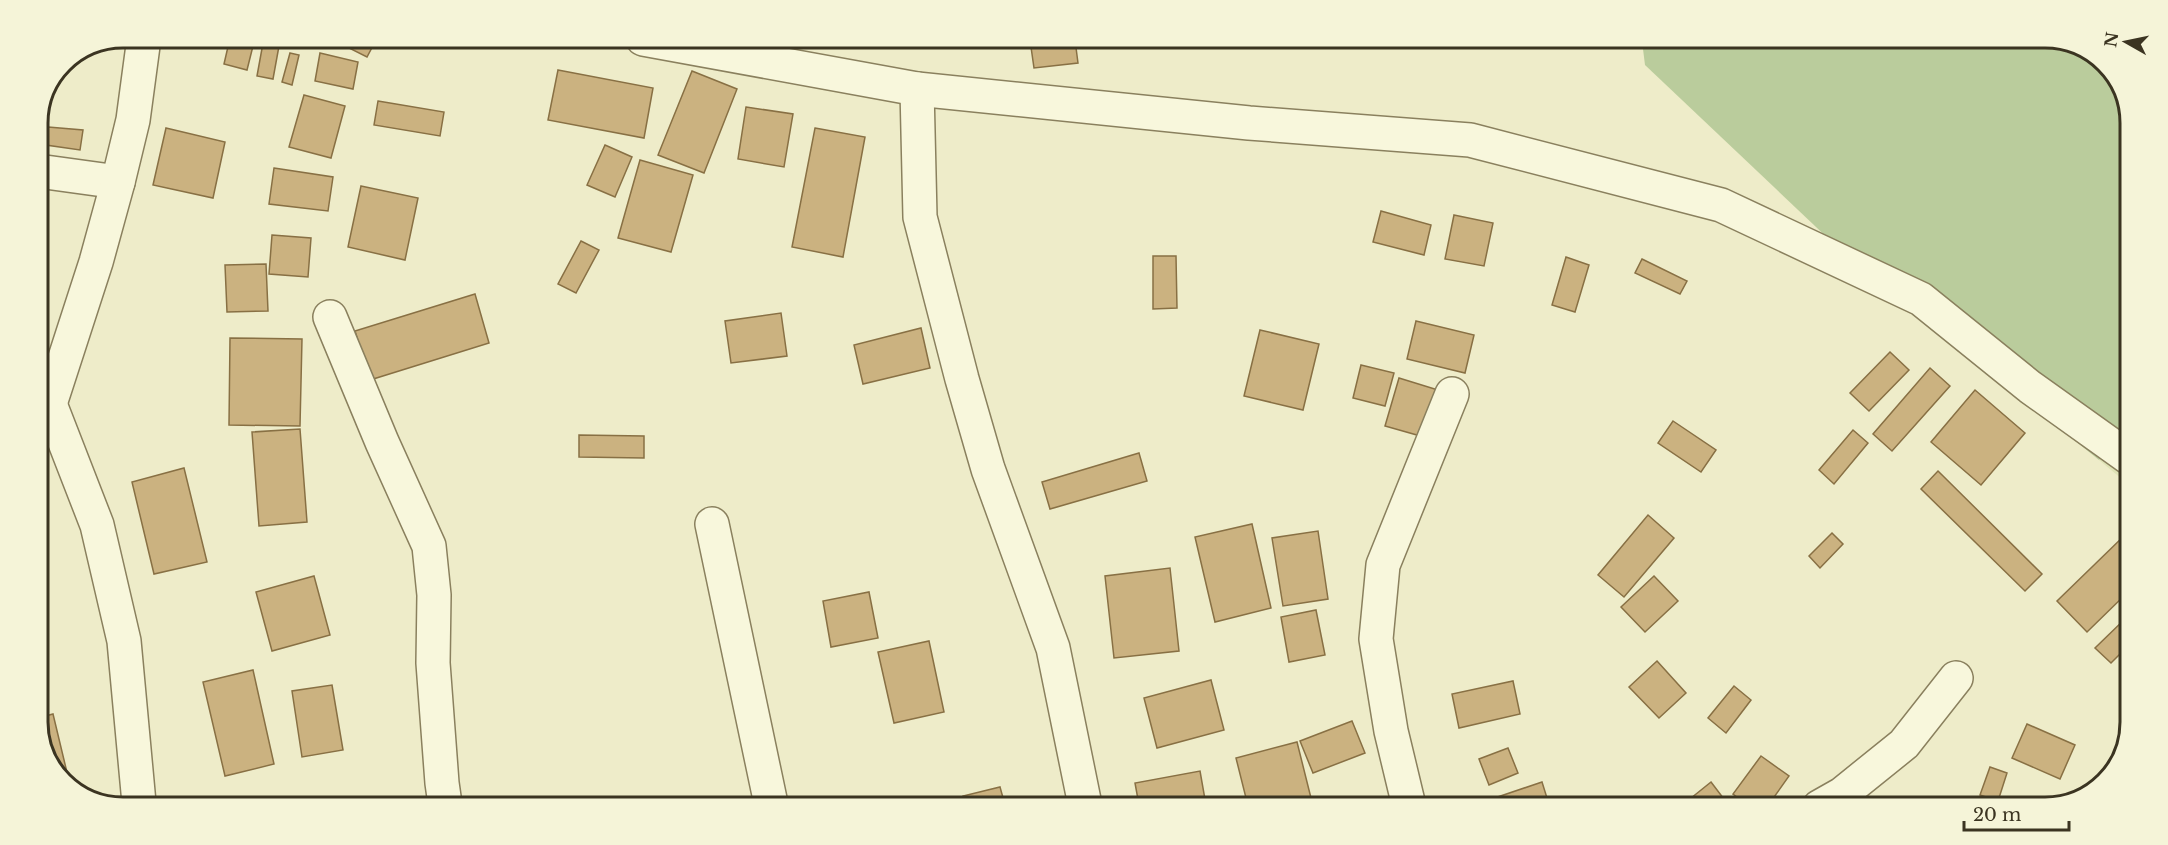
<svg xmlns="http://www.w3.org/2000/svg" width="2168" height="845" font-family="'Libre Baskerville',serif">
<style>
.farmland{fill:#dfe3b6}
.green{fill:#bacc9c}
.building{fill:#cbb280;stroke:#887044;stroke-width:1.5}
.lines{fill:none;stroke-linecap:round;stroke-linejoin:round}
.street-casing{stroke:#8a805e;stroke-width:36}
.street{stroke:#f8f7dc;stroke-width:33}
.rim{fill:none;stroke:#3b3421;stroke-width:3}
</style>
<rect width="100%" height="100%" fill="#eeecc9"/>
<path class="farmland" d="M 2128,426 L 2128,484 L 2099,460 Z"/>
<path class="green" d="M 1642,41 L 2073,42 L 2113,71 L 2130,117 L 2128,426 L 2099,460 L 1853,262 L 1645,65 Z"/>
<g class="building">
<path d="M 230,38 L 255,38 L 247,70 L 224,64 Z"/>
<path d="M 355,38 L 377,38 L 367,57 L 349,48 Z"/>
<path d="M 1030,40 L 1075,40 L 1078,63 L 1034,68 Z"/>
<path d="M 263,43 L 279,46 L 273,79 L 257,76 Z"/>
<path d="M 290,53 L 299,55 L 292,85 L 282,82 Z"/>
<path d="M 320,53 L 358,62 L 353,89 L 315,81 Z"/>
<path d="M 558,70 L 653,88 L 644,138 L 548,120 Z"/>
<path d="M 692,71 L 737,89 L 704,173 L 658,155 Z"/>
<path d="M 304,95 L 345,106 L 331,158 L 289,147 Z"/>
<path d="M 378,101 L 444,112 L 440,136 L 374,125 Z"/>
<path d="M 746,107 L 793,114 L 784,167 L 738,159 Z"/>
<path d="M 48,127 L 83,130 L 80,150 L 46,145 Z"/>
<path d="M 166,128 L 225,142 L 213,198 L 153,185 Z"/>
<path d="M 815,128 L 865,137 L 843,257 L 792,247 Z"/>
<path d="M 605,145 L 632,157 L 615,197 L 587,185 Z"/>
<path d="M 640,160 L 693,175 L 671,252 L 618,238 Z"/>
<path d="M 274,168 L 333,177 L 328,211 L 269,204 Z"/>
<path d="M 361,186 L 418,198 L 405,260 L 348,247 Z"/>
<path d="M 1381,211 L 1431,225 L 1424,255 L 1373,242 Z"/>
<path d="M 1454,215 L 1493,223 L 1484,266 L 1445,259 Z"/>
<path d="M 38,221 L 47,274 L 38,275 Z"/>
<path d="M 272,235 L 311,238 L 308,277 L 269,274 Z"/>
<path d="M 581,241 L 599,250 L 576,293 L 558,284 Z"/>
<path d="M 1153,256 L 1176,256 L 1177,308 L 1153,309 Z"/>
<path d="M 1566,257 L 1589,265 L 1575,312 L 1552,305 Z"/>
<path d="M 1642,259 L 1687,281 L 1680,294 L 1635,273 Z"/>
<path d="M 266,264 L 268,311 L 227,312 L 225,265 Z"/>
<path d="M 475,294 L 489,343 L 370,380 L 355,331 Z"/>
<path d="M 781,313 L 787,356 L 731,363 L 725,321 Z"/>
<path d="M 1416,321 L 1474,335 L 1465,373 L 1407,359 Z"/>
<path d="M 921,328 L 930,368 L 863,384 L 854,345 Z"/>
<path d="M 1260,330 L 1319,344 L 1303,410 L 1244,396 Z"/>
<path d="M 230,338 L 302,339 L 300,426 L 229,425 Z"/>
<path d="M 1890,352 L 1909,370 L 1869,411 L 1850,393 Z"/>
<path d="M 1361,365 L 1394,373 L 1385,406 L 1353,398 Z"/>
<path d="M 1930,368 L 1950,386 L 1892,451 L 1873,434 Z"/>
<path d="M 1399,378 L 1438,390 L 1424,437 L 1385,426 Z"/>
<path d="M 1975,390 L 2025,433 L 1981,485 L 1931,442 Z"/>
<path d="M 1673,421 L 1716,450 L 1701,472 L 1658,443 Z"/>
<path d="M 300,429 L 307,522 L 259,526 L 252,432 Z"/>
<path d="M 1853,430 L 1868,443 L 1834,484 L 1819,470 Z"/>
<path d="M 579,435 L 644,436 L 644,458 L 579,457 Z"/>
<path d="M 1139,453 L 1147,481 L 1050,509 L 1042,482 Z"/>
<path d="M 184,468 L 207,562 L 154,574 L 132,482 Z"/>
<path d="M 1938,471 L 2042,574 L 2025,591 L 1921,489 Z"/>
<path d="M 1648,515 L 1674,538 L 1624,597 L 1598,575 Z"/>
<path d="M 1252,524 L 1271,608 L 1215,622 L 1195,537 Z"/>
<path d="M 1318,531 L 1328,599 L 1283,606 L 1272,538 Z"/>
<path d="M 1832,533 L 1843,544 L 1820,568 L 1809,556 Z"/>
<path d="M 2127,533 L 2127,593 L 2087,632 L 2057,601 Z"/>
<path d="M 1170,568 L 1179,651 L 1114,658 L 1105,576 Z"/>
<path d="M 314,576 L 330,635 L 272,651 L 256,592 Z"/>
<path d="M 1654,576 L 1678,601 L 1645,632 L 1621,607 Z"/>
<path d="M 869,592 L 878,638 L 831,647 L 823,601 Z"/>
<path d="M 1316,610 L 1325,655 L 1289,662 L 1281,617 Z"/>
<path d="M 2127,617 L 2127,647 L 2111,663 L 2095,648 Z"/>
<path d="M 929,641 L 944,712 L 894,723 L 878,652 Z"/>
<path d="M 1657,661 L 1686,693 L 1659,718 L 1629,687 Z"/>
<path d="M 253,670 L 274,764 L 225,776 L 203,682 Z"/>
<path d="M 1211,680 L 1224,730 L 1157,748 L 1144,698 Z"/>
<path d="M 1513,681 L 1520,714 L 1459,728 L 1452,694 Z"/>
<path d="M 332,685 L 343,750 L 302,757 L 292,691 Z"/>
<path d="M 1734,686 L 1751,700 L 1726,733 L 1708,718 Z"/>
<path d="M 53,714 L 70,785 L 55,774 L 38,728 L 38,718 Z"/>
<path d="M 1352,721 L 1365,753 L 1313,773 L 1300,741 Z"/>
<path d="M 2027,724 L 2075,745 L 2060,779 L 2012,758 Z"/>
<path d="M 1297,742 L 1313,806 L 1248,806 L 1236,758 Z"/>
<path d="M 1508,748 L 1518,773 L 1489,785 L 1479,759 Z"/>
<path d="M 1761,756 L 1789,776 L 1767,807 L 1750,807 L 1733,794 Z"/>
<path d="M 1990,767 L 2007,773 L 1998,801 L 1980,795 Z"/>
<path d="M 1200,771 L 1206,805 L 1139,805 L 1135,783 Z"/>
<path d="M 1542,782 L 1547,798 L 1522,806 L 1471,806 Z"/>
<path d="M 1711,782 L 1730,807 L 1680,807 Z"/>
<path d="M 1000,787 L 1005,805 L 965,805 L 963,796 Z"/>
<path d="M 1626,801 L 1628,807 L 1613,806 Z"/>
</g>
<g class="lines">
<g class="street-casing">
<g id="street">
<path d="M 643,39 L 917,89 L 1249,123 L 1470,140 L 1721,205 L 1921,299 L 2030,387 L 2128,457"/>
<path d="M 917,89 L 920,217 L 962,379 L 988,469 L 1053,648 L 1085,805"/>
<path d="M 38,171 L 118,182"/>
<path d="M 330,317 L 382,442 L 429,546 L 434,595 L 433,663 L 442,783 L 445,804"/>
<path d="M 50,404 L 97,525 L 124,641 L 139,803"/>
<path d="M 42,423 L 50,404 L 96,262 L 118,182 L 133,120 L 144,38"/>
<path d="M 712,524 L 771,804"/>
<path d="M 1409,806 L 1391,731 L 1376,639 L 1383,565 L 1452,394"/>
<path d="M 1819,807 L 1842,794 L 1904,744 L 1956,678"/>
</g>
</g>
<use href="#street" class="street"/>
</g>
<path d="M0 0H2168V845H0ZM123 48H2045A75 75 0 0 1 2120 123V722A75 75 0 0 1 2045 797H123A75 75 0 0 1 48 722V123A75 75 0 0 1 123 48Z" fill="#f5f4d8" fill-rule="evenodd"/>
<path class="rim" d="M123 48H2045A75 75 0 0 1 2120 123V722A75 75 0 0 1 2045 797H123A75 75 0 0 1 48 722V123A75 75 0 0 1 123 48Z"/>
<g transform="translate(2126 42) rotate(279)" stroke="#f5f4d8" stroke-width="4.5" paint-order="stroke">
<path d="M0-4.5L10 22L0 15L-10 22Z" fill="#3b3421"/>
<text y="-9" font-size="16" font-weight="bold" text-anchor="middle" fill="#3b3421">N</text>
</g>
<path d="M1964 821v9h105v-9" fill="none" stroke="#3b3421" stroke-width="3"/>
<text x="1973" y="821" font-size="18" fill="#3b3421" stroke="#f5f4d8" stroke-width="4.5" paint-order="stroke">20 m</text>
</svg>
